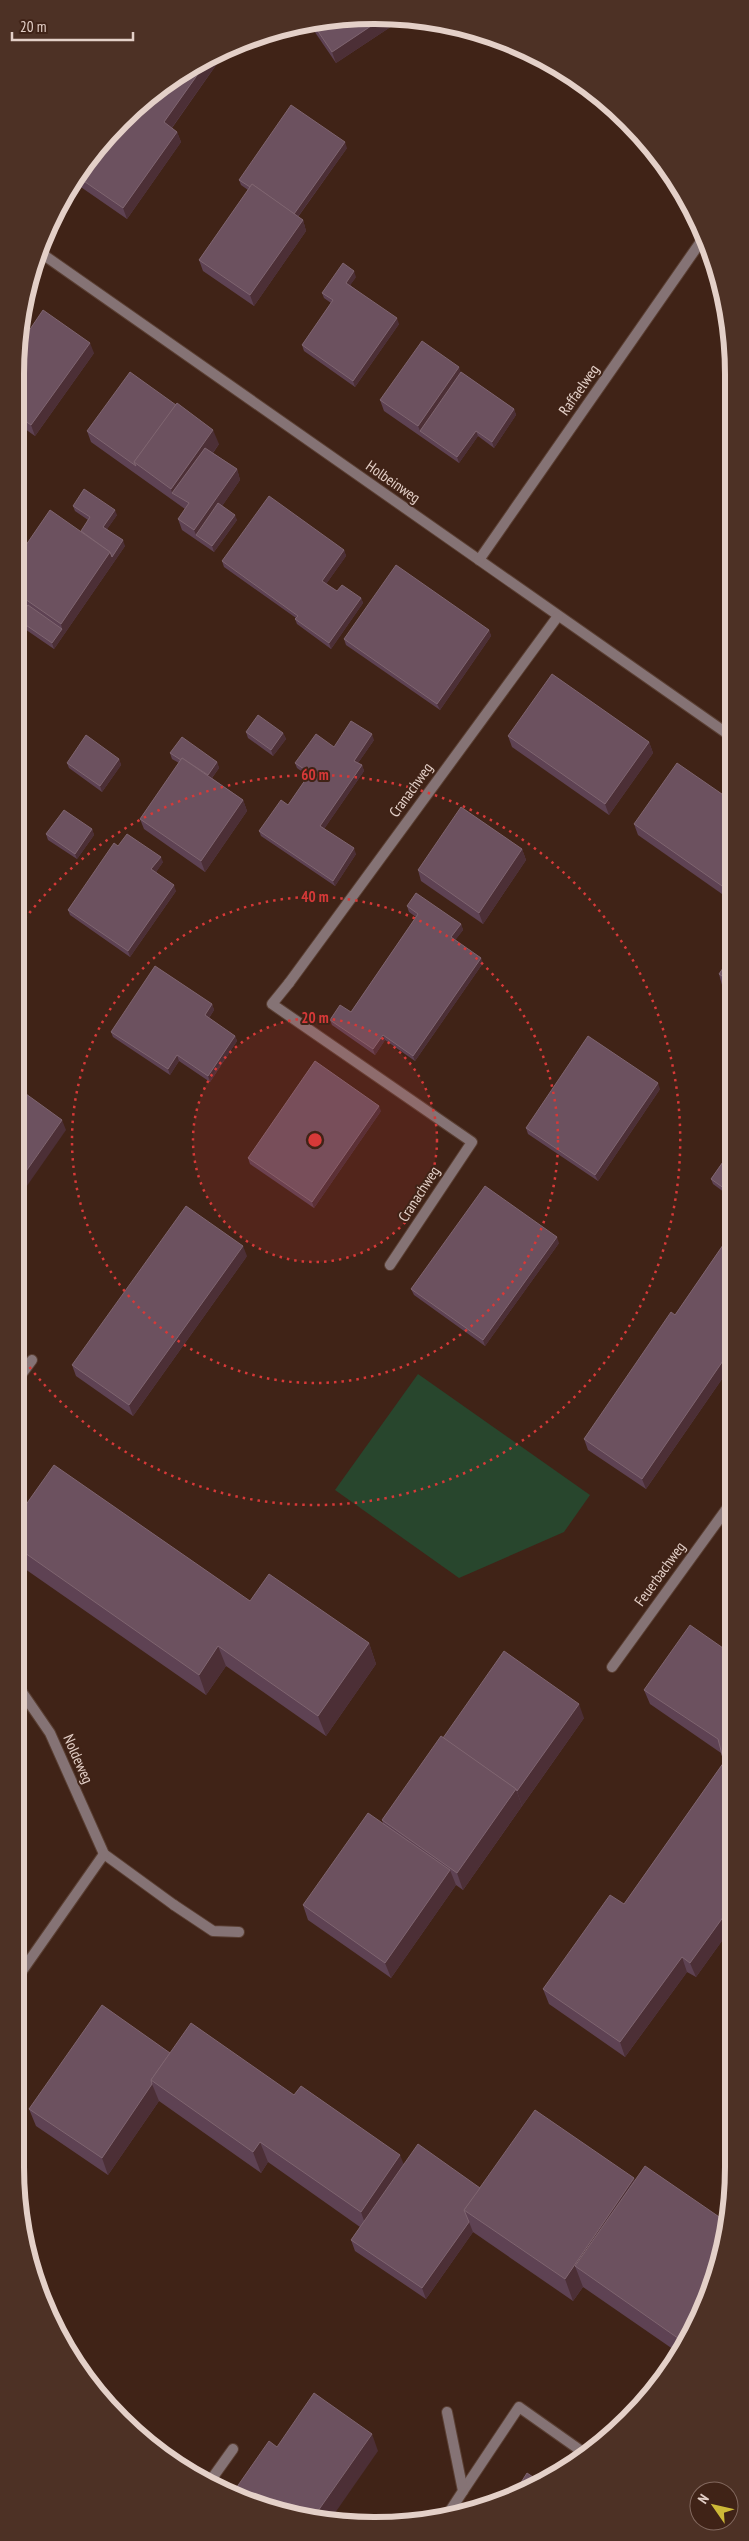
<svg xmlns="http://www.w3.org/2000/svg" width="749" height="2541" font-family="'PT Sans Narrow',sans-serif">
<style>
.park{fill:#28462d}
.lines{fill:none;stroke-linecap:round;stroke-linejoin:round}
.service-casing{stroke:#5a3f33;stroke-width:12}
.minor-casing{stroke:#5a3f33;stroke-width:12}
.service{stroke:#857375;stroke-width:10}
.minor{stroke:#857375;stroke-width:10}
.wall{fill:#5e4253}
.shaded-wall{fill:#4c2f36}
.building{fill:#6c515f;stroke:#7f6570}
.ring{fill:none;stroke:#d73938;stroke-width:2.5;stroke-dasharray:2.5 5}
.labels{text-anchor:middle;stroke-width:4;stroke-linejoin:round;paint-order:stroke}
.street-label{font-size:15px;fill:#e4d0c8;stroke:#402317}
.rim{fill:none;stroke:#e4d0c8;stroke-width:6}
.centre{fill:#d73938;stroke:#402317;stroke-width:2.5}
.ring-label{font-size:15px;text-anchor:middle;font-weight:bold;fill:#d73938;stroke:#402317;stroke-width:4;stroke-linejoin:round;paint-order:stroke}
</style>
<rect width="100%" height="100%" fill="#402317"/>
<path class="park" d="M 418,1374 L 590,1495 L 564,1532 L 459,1578 L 335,1490 Z"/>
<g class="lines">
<g class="service-casing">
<g id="service">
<path d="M 289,983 L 272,1004 L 472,1142 L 390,1265"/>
<path d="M 612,1667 L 733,1500"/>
<path d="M 174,1905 L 213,1931 L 239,1932"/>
<path d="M 208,2484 L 233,2449"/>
<path d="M 463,2491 L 519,2407 L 587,2455"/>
</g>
</g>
<g class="minor-casing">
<g id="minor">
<path d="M 38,251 L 732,737"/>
<path d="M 479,560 L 704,237"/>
<path d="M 289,983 L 558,616"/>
<path d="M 15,1383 L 32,1360"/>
<path d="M 15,1682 L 50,1733 L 104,1854 L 174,1905"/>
<path d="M 15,1981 L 104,1854"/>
<path d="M 446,2517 L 463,2491 L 447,2412"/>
</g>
</g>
<use href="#service" class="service"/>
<use href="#minor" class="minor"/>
</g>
<g class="wall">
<path d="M 375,15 L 404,18 L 336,63 L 308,22 Z"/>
<path d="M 221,58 L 172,128 L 177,132 L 181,142 L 127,219 L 75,183 L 73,179 L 76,175 Z"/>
<path d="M 347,148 L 298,217 L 303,220 L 306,231 L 254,306 L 203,271 L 199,260 L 248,190 L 241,185 L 239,180 Z"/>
<path d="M 356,277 L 350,285 L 399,324 L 355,387 L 304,351 L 302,345 L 331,303 L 324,298 L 322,293 Z"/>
<path d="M 94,353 L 35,436 L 15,422 L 15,374 Z"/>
<path d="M 461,372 L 514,409 L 516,415 L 494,448 L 478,436 L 459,463 L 384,411 L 380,400 Z"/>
<path d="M 87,431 L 219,444 L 213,453 L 237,469 L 240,480 L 222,506 L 237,520 L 214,552 L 182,530 L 178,519 L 185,509 L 91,442 Z"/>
<path d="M 73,506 L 117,515 L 107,529 L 125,546 L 54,649 L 19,625 L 17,619 L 26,608 L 15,600 L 15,561 L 81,531 L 88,520 L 75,511 Z"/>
<path d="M 344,550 L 346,556 L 326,584 L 337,591 L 361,598 L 363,603 L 331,649 L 297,624 L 295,619 L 296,618 L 224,567 L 222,561 Z"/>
<path d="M 489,630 L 491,636 L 440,710 L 346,645 L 344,639 Z"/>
<path d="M 246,732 L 283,733 L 286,739 L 273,756 L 248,738 Z"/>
<path d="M 508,736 L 649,742 L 653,753 L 609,815 L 512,747 Z"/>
<path d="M 374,740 L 358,763 L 362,765 L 364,771 L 324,829 L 356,854 L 335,886 L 261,836 L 259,831 L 288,805 L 308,776 L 297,768 L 295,763 L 334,747 Z"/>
<path d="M 170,753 L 217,762 L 219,768 L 212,778 L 243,800 L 247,811 L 205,872 L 144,829 L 140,819 L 179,763 L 172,759 Z"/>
<path d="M 119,759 L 121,765 L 102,792 L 69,768 L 67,763 Z"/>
<path d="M 732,801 L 732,901 L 638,835 L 634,824 Z"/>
<path d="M 92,829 L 94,835 L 77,859 L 48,840 L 46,834 Z"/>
<path d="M 118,846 L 163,862 L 156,872 L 176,891 L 130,957 L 70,915 L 68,910 Z"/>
<path d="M 522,849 L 526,860 L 483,924 L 421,881 L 418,870 Z"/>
<path d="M 407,906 L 461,924 L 463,930 L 455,940 L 483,963 L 415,1061 L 385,1040 L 375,1055 L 332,1025 L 330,1020 L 351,1012 L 416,917 L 409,912 Z"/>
<path d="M 732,955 L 732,991 L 722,985 L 719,974 Z"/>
<path d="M 212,1004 L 214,1010 L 209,1018 L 235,1036 L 237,1041 L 210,1082 L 179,1061 L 170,1075 L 113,1037 L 111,1032 Z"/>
<path d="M 660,1089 L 598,1181 L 528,1134 L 526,1128 Z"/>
<path d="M 381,1111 L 314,1208 L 250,1164 L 248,1158 Z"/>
<path d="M 732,1149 L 732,1198 L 713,1184 L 711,1179 Z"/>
<path d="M 732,1232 L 733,1363 L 646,1489 L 588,1450 L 584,1439 L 675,1315 Z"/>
<path d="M 559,1243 L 485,1346 L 414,1295 L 411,1289 Z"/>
<path d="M 247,1256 L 133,1416 L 76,1376 L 72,1365 Z"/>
<path d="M 15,1520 L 250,1601 L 369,1643 L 376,1664 L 326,1736 L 226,1666 L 206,1695 L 15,1562 Z"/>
<path d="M 733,1655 L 734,1924 L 696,1977 L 687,1972 L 625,2057 L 549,2004 L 543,1989 L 624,1904 L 724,1762 L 721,1753 L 650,1704 L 644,1690 Z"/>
<path d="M 584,1718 L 463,1890 L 456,1885 L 391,1978 L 308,1920 L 303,1905 L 383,1823 L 382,1820 L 443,1738 Z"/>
<path d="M 170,2053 L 294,2095 L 404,2164 L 480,2188 L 635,2180 L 707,2304 L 680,2354 L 583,2287 L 573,2301 L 473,2232 L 426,2299 L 355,2251 L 351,2240 L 360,2227 L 268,2162 L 261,2173 L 159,2101 L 108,2175 L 36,2126 L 29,2109 Z"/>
</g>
<g class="shaded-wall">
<path d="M 386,16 L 404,18 L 336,63 L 332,52 Z"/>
<path d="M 219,52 L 221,58 L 168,133 L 164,122 L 210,57 Z"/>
<path d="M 177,132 L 181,142 L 127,219 L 123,208 Z"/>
<path d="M 345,142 L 347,148 L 294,222 L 292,216 Z"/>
<path d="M 303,220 L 306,231 L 254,306 L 250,295 Z"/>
<path d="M 354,271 L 356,277 L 348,288 L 346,283 Z"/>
<path d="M 397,318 L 399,324 L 355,387 L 353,381 Z"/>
<path d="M 90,343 L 94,353 L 35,436 L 31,425 Z"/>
<path d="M 459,367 L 463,378 L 420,431 L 418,426 Z"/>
<path d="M 514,409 L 516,415 L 494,448 L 492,442 Z"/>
<path d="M 213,430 L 219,444 L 180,498 L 172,493 L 171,489 Z"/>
<path d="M 476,431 L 478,436 L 459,463 L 457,457 Z"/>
<path d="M 237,469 L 240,480 L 200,538 L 196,535 L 194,530 Z"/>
<path d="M 115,510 L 117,515 L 105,532 L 103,527 Z"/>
<path d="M 235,515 L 237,520 L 214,552 L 212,546 Z"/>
<path d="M 123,540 L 125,546 L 54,649 L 52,643 L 62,629 L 61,624 L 110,552 Z"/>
<path d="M 344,550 L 346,556 L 324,587 L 322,581 Z"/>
<path d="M 361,598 L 363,603 L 331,649 L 329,643 Z"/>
<path d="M 489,630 L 491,636 L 440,710 L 437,704 Z"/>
<path d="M 17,639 L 19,645 L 15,651 L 15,642 Z"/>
<path d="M 283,733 L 286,739 L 273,756 L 271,750 Z"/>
<path d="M 372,734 L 374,740 L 356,766 L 354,761 Z"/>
<path d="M 649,742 L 653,753 L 609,815 L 605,804 Z"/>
<path d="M 119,759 L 121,765 L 102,792 L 100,786 Z"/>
<path d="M 217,762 L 219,768 L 208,783 L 206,778 Z"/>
<path d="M 362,765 L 364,771 L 322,832 L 320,826 Z"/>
<path d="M 243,800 L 247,811 L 205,872 L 201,861 Z"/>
<path d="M 92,829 L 94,835 L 77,859 L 75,854 Z"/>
<path d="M 354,848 L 356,854 L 335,886 L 333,881 Z"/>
<path d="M 522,849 L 526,860 L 483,924 L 479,913 Z"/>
<path d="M 161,857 L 163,862 L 154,875 L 151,869 Z"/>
<path d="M 174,885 L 176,891 L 130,957 L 128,951 Z"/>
<path d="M 461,924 L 463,930 L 453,943 L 451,937 Z"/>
<path d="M 481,958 L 483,963 L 415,1061 L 413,1056 Z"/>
<path d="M 212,1004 L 214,1010 L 207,1021 L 205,1015 Z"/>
<path d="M 383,1035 L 385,1040 L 375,1055 L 373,1049 Z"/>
<path d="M 235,1036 L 237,1041 L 210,1082 L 208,1076 Z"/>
<path d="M 177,1055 L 179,1061 L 170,1075 L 168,1069 Z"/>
<path d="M 658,1083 L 660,1089 L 598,1181 L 595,1175 Z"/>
<path d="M 379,1106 L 381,1111 L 314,1208 L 312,1202 Z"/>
<path d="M 62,1120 L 66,1130 L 15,1203 L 15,1187 Z"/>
<path d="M 557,1237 L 559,1243 L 485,1346 L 483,1340 Z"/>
<path d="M 243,1246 L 247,1256 L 133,1416 L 129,1405 Z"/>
<path d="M 729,1352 L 733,1363 L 646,1489 L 642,1479 Z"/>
<path d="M 369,1643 L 376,1664 L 326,1736 L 318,1716 Z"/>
<path d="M 218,1646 L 226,1666 L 206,1695 L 199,1675 Z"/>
<path d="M 579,1704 L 584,1718 L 522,1806 L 517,1791 Z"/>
<path d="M 516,1789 L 522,1806 L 463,1890 L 457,1873 Z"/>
<path d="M 450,1870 L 456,1885 L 391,1978 L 385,1963 Z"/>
<path d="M 734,1902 L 734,1924 L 696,1977 L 690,1963 Z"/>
<path d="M 682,1957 L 687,1972 L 625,2057 L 620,2042 Z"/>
<path d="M 152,2084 L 159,2101 L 108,2175 L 102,2158 Z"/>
<path d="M 260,2142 L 268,2162 L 261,2173 L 253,2152 Z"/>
<path d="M 400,2155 L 408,2175 L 368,2232 L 361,2212 Z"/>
<path d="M 634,2178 L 642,2200 L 575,2266 L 583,2287 L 573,2301 L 565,2279 Z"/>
<path d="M 469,2222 L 473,2232 L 426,2299 L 422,2288 Z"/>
<path d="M 702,2313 L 684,2346 L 682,2341 Z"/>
<path d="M 372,2434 L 378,2451 L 328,2523 L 313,2518 Z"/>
</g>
<g class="building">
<path d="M 375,15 L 386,16 L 332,52 L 311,21 Z"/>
<path d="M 210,57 L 164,122 L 177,132 L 123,208 L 75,175 L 120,120 L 175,75 Z"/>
<path d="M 291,105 L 345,142 L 294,214 L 252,184 L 250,187 L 239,180 Z"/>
<path d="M 252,184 L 303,220 L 250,295 L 199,260 Z"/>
<path d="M 343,263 L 354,271 L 346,283 L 397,318 L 353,381 L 302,345 L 333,300 L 322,293 Z"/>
<path d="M 43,310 L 90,343 L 31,425 L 15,414 L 15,374 L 18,347 Z"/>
<path d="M 422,341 L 459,367 L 418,426 L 380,400 Z"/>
<path d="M 130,372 L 176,405 L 134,462 L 136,466 L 87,431 Z"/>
<path d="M 461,372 L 514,409 L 492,442 L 476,431 L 457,457 L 420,431 Z"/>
<path d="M 177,403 L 213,430 L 171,489 L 134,462 Z"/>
<path d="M 205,448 L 237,469 L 194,530 L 178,519 L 189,503 L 172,493 Z"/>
<path d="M 84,489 L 115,510 L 103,527 L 123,540 L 112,557 L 110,552 L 81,531 L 90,517 L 73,506 Z"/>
<path d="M 269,496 L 344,550 L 322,581 L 337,591 L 342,585 L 361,598 L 329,643 L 295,619 L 298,616 L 222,561 Z"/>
<path d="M 218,503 L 235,515 L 212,546 L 196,535 Z"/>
<path d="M 50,510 L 110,552 L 61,624 L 15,592 L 15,561 Z"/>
<path d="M 396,565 L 489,630 L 437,704 L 344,639 Z"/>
<path d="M 28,605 L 62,629 L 52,643 L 17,619 Z"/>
<path d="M 552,674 L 649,742 L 605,804 L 508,736 Z"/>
<path d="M 258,715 L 283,733 L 271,750 L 246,732 Z"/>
<path d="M 351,721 L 372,734 L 354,761 L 362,765 L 320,826 L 354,848 L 333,881 L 259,831 L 281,800 L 288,805 L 310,773 L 295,763 L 316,734 L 334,747 Z"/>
<path d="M 86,735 L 119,759 L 100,786 L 67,763 Z"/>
<path d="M 182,737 L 217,762 L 208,775 L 182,758 L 181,760 L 170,753 Z"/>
<path d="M 182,758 L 243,800 L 201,861 L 140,819 Z"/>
<path d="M 677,763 L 732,801 L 732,893 L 634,824 Z"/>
<path d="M 461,807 L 522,849 L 479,913 L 418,870 Z"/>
<path d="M 64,810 L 92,829 L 75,854 L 46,834 Z"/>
<path d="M 127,834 L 161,857 L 151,869 L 174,885 L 128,951 L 68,910 L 114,843 L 118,846 Z"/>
<path d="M 416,893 L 461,924 L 451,937 L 481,958 L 413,1056 L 383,1035 L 373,1049 L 330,1020 L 340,1005 L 351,1012 L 418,914 L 407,906 Z"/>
<path d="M 732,955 L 732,983 L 719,974 Z"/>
<path d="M 155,966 L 212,1004 L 205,1015 L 235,1036 L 208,1076 L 177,1055 L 168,1069 L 111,1032 Z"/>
<path d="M 588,1036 L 658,1083 L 595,1175 L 526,1128 Z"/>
<path d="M 315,1061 L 379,1106 L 312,1202 L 248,1158 Z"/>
<path d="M 15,1086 L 62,1120 L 15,1187 Z"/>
<path d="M 732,1149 L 732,1194 L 711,1179 Z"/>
<path d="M 485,1186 L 557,1237 L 483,1340 L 411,1289 Z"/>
<path d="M 186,1206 L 243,1246 L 129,1405 L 72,1365 Z"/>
<path d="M 732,1232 L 733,1355 L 729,1352 L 642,1479 L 584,1439 L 671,1312 L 675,1315 Z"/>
<path d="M 54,1465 L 250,1601 L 269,1574 L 369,1643 L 318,1716 L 218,1646 L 199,1675 L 15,1546 L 15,1520 Z"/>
<path d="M 690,1625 L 733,1655 L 734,1902 L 690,1963 L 682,1957 L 620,2042 L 543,1989 L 610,1895 L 624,1904 L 724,1762 L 718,1739 L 644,1690 Z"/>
<path d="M 504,1651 L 579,1704 L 517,1791 L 516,1789 L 443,1738 Z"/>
<path d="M 441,1736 L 516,1789 L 457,1873 L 382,1820 Z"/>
<path d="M 368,1813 L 450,1870 L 385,1963 L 303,1905 Z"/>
<path d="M 102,2005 L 170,2053 L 151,2080 L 152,2084 L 102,2158 L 29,2109 Z"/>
<path d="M 191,2023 L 294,2095 L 301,2086 L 400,2155 L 361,2212 L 260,2142 L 253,2152 L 151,2080 Z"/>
<path d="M 535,2110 L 634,2178 L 565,2279 L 464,2210 Z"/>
<path d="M 418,2144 L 480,2188 L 464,2210 L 469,2222 L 422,2288 L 351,2240 Z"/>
<path d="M 645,2166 L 728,2223 L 727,2237 L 707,2304 L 702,2313 L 682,2341 L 575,2266 Z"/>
<path d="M 314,2393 L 372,2434 L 313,2518 L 232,2494 L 269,2441 L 277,2447 Z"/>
<path d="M 527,2473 L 539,2481 L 515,2492 Z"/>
</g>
<circle cx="315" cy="1140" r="122" fill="#d73938" fill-opacity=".12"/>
<g class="ring">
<circle cx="315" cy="1140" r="122"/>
<circle cx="315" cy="1140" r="243"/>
<path d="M16 931A365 365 0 1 1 16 1349"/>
</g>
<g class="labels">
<g class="street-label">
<text transform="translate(579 390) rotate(-55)" y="5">Raffaelweg</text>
<text transform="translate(393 482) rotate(35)" y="5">Holbeinweg</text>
<text transform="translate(411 790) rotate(-54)" y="5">Cranachweg</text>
<text transform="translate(419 1194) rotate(-57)" y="5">Cranachweg</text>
<text transform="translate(660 1574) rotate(-54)" y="5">Feuerbachweg</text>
<text transform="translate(78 1759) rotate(66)" y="5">Noldeweg</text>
</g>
</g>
<path d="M0 0H749V2541H0ZM374 24H375A350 350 0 0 1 725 374V2167A350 350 0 0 1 375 2517H374A350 350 0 0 1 24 2167V374A350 350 0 0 1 374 24Z" fill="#4d3125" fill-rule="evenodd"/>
<path class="rim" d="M374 24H375A350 350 0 0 1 725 374V2167A350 350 0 0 1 375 2517H374A350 350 0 0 1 24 2167V374A350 350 0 0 1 374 24Z"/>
<circle cx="315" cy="1140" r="8" class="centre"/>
<g class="ring-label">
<text x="315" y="780">60 m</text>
<text x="315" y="902">40 m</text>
<text x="315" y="1023">20 m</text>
</g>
<g transform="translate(714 2506) rotate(304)"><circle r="24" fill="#402317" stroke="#82685e"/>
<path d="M0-4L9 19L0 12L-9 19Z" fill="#cdb938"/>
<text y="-8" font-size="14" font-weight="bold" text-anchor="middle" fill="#e4d0c8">N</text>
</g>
<path d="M12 32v8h121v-8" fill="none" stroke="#e4d0c8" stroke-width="2.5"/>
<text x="20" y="32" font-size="15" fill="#e4d0c8" stroke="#402317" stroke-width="4" paint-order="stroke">20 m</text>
</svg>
